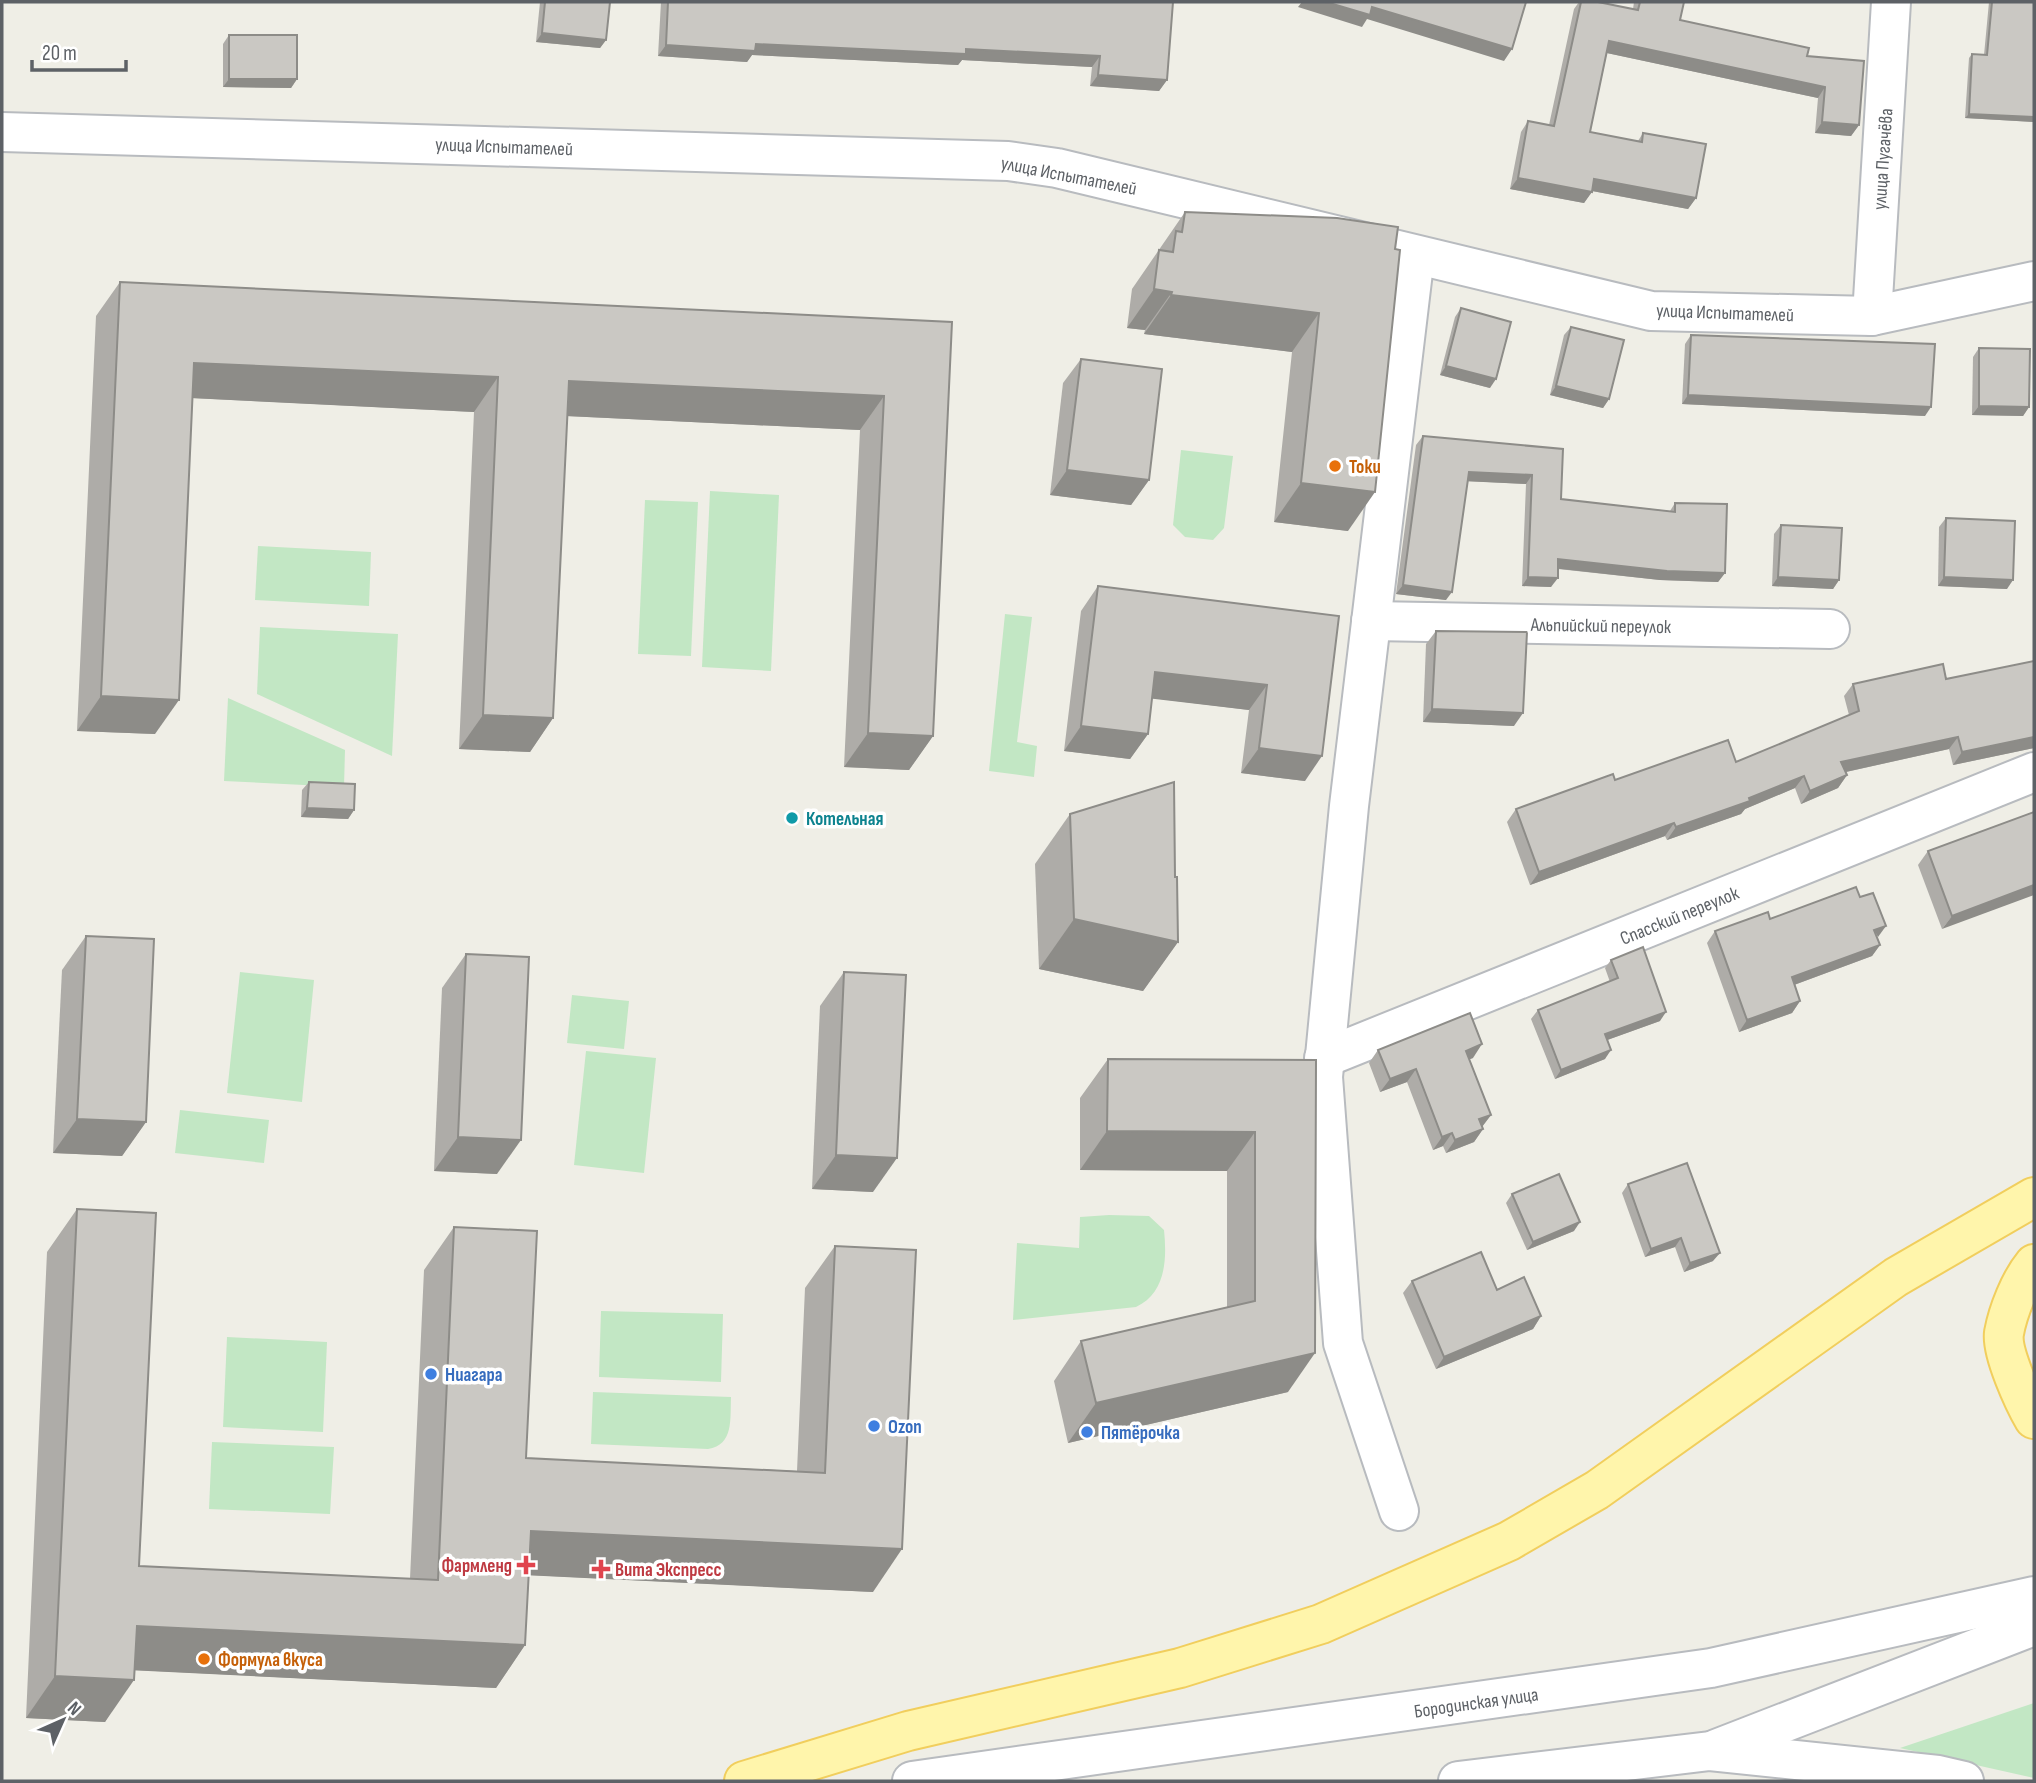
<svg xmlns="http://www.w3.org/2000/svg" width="2036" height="1783" font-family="'Sofia Sans Condensed',sans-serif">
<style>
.green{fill:#c2e7c4}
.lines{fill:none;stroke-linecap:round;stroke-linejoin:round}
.minor-casing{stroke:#b8bbbf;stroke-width:42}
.major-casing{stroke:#f1ce5d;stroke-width:42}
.minor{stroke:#fff;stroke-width:38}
.major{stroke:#fff5ab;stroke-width:38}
.wall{fill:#aeaca8}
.shaded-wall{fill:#8d8c88}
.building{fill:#cac8c3;stroke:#8d8c88;stroke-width:2}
.food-dot{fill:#e8710a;stroke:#fff;stroke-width:2.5}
.culture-dot{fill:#0f9aa8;stroke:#fff;stroke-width:2.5}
.shop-dot{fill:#3f7fe0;stroke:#fff;stroke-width:2.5}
.health-dot{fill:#e0444e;stroke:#fff;stroke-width:2.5}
.labels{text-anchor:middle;stroke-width:7;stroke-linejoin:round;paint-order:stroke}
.street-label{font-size:19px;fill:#5d6166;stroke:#fff}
.food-label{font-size:19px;font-weight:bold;fill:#c56008;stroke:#fff;text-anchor:start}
.culture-label{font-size:19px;font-weight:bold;fill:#0d838f;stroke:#fff;text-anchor:start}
.shop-label{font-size:19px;font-weight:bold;fill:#366cbe;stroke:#fff;text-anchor:start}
.health-label{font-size:19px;font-weight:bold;fill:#be3a42;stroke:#fff;text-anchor:end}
</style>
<rect width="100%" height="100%" fill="#efeee6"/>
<g class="green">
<path d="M 1181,450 L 1233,456 L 1224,528 L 1213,540 L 1185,537 L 1173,525 Z"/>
<path d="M 710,491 L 779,495 L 771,671 L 702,667 Z"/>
<path d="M 645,500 L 698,502 L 691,656 L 638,654 Z"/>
<path d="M 258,546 L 371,552 L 369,606 L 255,600 Z"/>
<path d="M 1005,614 L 1032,617 L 1017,742 L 1037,746 L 1034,777 L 989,771 Z"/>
<path d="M 260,627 L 398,634 L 392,756 L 257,694 Z"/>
<path d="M 228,698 L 345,750 L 344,787 L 224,781 Z"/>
<path d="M 240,972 L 314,980 L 302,1102 L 227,1093 Z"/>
<path d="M 572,995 L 629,1001 L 624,1049 L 567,1043 Z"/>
<path d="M 586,1051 L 656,1058 L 644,1173 L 574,1165 Z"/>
<path d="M 180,1110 L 269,1120 L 264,1163 L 175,1153 Z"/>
<path d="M 1109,1215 L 1149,1216 L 1164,1230 C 1167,1259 1166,1293 1136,1307 L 1013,1320 L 1017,1243 L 1079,1248 L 1080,1217 Z"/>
<path d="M 601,1311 L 723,1314 L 721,1382 L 599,1377 Z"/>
<path d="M 227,1337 L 327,1342 L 323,1432 L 223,1427 Z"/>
<path d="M 593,1392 L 731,1397 C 730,1419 734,1445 708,1449 L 591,1444 Z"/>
<path d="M 212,1442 L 334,1447 L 330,1514 L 209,1509 Z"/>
<path d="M 2034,1703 L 2034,1778 L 1900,1748 Z"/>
</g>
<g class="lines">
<g class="minor-casing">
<g id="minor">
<path d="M 2,132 L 1008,161 L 1057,168 L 1651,311 L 1872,316 L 2034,281"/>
<path d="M 1872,316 L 1891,2"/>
<path d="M 1371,621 L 1830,629"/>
<path d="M 1324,1058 L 2034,772"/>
<path d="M 1399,1511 L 1343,1343 L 1323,1077 L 1349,806 L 1415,255"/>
<path d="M 1716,1749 L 2034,1626"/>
<path d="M 912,1781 L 1711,1668 L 2034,1596"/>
<path d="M 1458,1781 L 1710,1751 L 1938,1775 L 1964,1781"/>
</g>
</g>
<g class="major-casing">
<g id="major">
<path d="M 2034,1264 C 2020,1281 2008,1311 2004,1333 C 2001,1352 2024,1402 2034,1419"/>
<path d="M 744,1781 L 908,1731 L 1180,1668 L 1321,1624 L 1509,1541 L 1597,1490 L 1896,1277 L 2034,1197"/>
</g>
</g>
<use href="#minor" class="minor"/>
<use href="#major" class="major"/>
</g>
<g class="wall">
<path d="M 540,2 L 610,2 L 606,40 L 600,48 L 536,42 Z"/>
<path d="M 661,2 L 1173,2 L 1167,80 L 1159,91 L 1090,86 L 1092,67 L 962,60 L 958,65 L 752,55 L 747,62 L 658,56 Z"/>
<path d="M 1579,2 L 1598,2 L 1633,9 L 1634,2 L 1684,2 L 1680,20 L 1807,56 L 1859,125 L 1851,136 L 1815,133 L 1818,98 L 1607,53 L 1590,132 L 1638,141 L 1643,133 L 1696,198 L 1688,209 L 1592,191 L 1584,203 L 1510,189 L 1521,132 L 1528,121 L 1549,125 L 1574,9 Z"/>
<path d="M 1989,2 L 2034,2 L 2034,122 L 1965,118 L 1969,58 L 1972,54 L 1984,55 Z"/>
<path d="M 229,35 L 297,79 L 291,88 L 223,87 L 223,44 Z"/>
<path d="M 1185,212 L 1337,218 L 1348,531 L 1274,522 L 1292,352 L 1144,334 L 1145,330 L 1127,328 L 1132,289 Z"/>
<path d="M 120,282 L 952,322 L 933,736 L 909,770 L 844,767 L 860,430 L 567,416 L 553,718 L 530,752 L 459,749 L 474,412 L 193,398 L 155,734 L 77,731 L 96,316 Z"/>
<path d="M 1461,308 L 1490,388 L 1440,375 L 1455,317 Z"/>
<path d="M 1571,327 L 1609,399 L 1603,408 L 1550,395 L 1564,335 Z"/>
<path d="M 1691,335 L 1925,416 L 1682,404 L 1685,344 Z"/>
<path d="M 1979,348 L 2029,407 L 2023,416 L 1972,415 L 1973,357 Z"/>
<path d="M 1081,359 L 1149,480 L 1131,505 L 1050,495 L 1063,383 Z"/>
<path d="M 1423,436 L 1563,449 L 1561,499 L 1670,511 L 1675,503 L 1725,573 L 1718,582 L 1660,580 L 1558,569 L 1551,587 L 1522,586 L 1526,484 L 1467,481 L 1446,600 L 1396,594 L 1416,445 Z"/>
<path d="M 1946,518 L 2007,589 L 1938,586 L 1939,527 Z"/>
<path d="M 1781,525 L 1839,580 L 1833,589 L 1772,586 L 1774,534 Z"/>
<path d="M 1098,586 L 1339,616 L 1305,781 L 1241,773 L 1249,710 L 1152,698 L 1148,734 L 1130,759 L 1064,751 L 1081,611 Z"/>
<path d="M 1436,631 L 1514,726 L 1423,722 L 1426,644 Z"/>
<path d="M 2034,664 L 2034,748 L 1953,765 L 1949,749 L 1846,772 L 1847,775 L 1838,788 L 1801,804 L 1795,788 L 1745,809 L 1741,814 L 1667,840 L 1665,836 L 1530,885 L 1507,822 L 1516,809 L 1615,780 L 1736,762 L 1849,715 L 1844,696 L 1853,684 L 1946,679 Z"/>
<path d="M 309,782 L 354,810 L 348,819 L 301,817 L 302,790 Z"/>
<path d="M 2034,812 L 1942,929 L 1918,865 L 1928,851 Z"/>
<path d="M 1070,814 L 1175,877 L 1178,942 L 1143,991 L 1039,969 L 1035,864 Z"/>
<path d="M 1770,919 L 1877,938 L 1880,945 L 1872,956 L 1794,985 L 1800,1001 L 1792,1013 L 1739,1032 L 1707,943 L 1715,931 Z"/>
<path d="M 86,936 L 146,1122 L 122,1156 L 53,1153 L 62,970 Z"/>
<path d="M 466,954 L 497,1174 L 434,1171 L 442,988 Z"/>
<path d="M 1611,960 L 1660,1021 L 1607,1040 L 1605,1059 L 1555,1079 L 1531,1019 L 1538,1010 L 1610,982 L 1605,968 Z"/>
<path d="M 844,972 L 873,1192 L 812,1189 L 820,1006 Z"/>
<path d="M 1378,1050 L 1473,1058 L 1469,1059 L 1491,1115 L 1482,1127 L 1483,1129 L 1474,1142 L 1446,1153 L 1443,1146 L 1433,1150 L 1407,1082 L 1380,1092 L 1369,1063 Z"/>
<path d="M 1108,1059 L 1316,1060 L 1288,1392 L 1068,1443 L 1054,1381 L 1081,1341 L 1227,1307 L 1227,1171 L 1080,1170 L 1080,1098 Z"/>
<path d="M 1628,1184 L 1713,1261 L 1684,1272 L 1675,1247 L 1645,1257 L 1622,1193 Z"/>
<path d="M 1512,1194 L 1574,1231 L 1527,1250 L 1506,1203 Z"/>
<path d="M 77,1209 L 139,1566 L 410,1579 L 424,1270 L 454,1227 L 526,1458 L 797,1471 L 805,1288 L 835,1246 L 873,1592 L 529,1575 L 525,1645 L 496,1688 L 135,1670 L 105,1722 L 26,1718 L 47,1252 Z"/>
<path d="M 1412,1281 L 1497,1290 L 1541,1316 L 1533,1329 L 1436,1369 L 1403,1293 Z"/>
</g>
<g class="shaded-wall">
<path d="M 1302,2 L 1326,2 L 1372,7 L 1512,49 L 1504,61 L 1367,19 L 1362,27 L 1298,7 Z"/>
<path d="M 542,33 L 606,40 L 600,48 L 536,42 Z"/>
<path d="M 1609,41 L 1825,87 L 1818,98 L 1602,52 Z"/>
<path d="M 756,44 L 966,49 L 1100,56 L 1092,67 L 962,60 L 958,65 L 752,55 L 747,62 L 658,56 L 666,45 Z"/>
<path d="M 1098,75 L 1167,80 L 1159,91 L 1090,86 Z"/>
<path d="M 229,79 L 297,79 L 291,88 L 223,87 Z"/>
<path d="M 1969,114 L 2034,117 L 2034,122 L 1965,118 Z"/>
<path d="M 1822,122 L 1859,125 L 1851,136 L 1815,133 Z"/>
<path d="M 1518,178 L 1592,192 L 1584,203 L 1510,189 Z"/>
<path d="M 1594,179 L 1696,198 L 1688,209 L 1587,190 Z"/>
<path d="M 1154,289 L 1172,292 L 1145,330 L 1127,328 Z"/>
<path d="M 1171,295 L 1319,313 L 1292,352 L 1144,334 Z"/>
<path d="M 194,363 L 498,377 L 474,412 L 170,397 Z"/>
<path d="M 1446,366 L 1496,379 L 1490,388 L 1440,375 Z"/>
<path d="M 569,381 L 884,396 L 860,430 L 545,415 Z"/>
<path d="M 1556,386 L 1609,399 L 1603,408 L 1550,395 Z"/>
<path d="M 1688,395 L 1931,407 L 1925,416 L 1682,404 Z"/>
<path d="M 1979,406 L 2029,407 L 2023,416 L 1972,415 Z"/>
<path d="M 1067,470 L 1149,480 L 1131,505 L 1050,495 Z"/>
<path d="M 1469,472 L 1532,475 L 1526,484 L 1462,481 Z"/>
<path d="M 1301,483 L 1375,492 L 1348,531 L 1274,522 Z"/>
<path d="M 1558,559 L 1725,573 L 1718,582 L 1660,580 L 1552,568 Z"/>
<path d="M 1528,577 L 1558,578 L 1551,587 L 1522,586 Z"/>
<path d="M 1778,577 L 1839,580 L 1833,589 L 1772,586 Z"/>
<path d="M 1944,577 L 2013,580 L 2007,589 L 1938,586 Z"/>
<path d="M 1403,585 L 1452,592 L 1446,600 L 1396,594 Z"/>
<path d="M 1155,672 L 1267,685 L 1249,710 L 1138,697 Z"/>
<path d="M 101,696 L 179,700 L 155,734 L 77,731 Z"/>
<path d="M 1432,709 L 1523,713 L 1514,726 L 1423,722 Z"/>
<path d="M 483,715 L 553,718 L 530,752 L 459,749 Z"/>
<path d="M 1081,726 L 1148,734 L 1130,759 L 1064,751 Z"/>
<path d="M 868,733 L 933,736 L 909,770 L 844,767 Z"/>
<path d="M 1958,737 L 1949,749 L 1832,775 L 1841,762 Z"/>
<path d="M 2034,737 L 2034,748 L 1953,765 L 1962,752 Z"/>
<path d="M 1259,748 L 1322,756 L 1305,781 L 1241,773 Z"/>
<path d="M 1847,775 L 1838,788 L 1801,804 L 1810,791 Z"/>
<path d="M 1804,776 L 1795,788 L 1745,809 L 1741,814 L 1667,840 L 1676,827 Z"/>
<path d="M 307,808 L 354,810 L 348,819 L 301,817 Z"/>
<path d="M 1674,823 L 1665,836 L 1530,885 L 1539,872 Z"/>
<path d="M 2034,885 L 2034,895 L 1942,929 L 1952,916 Z"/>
<path d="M 1074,919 L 1178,942 L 1143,991 L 1039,969 Z"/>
<path d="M 1886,926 L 1878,937 L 1874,930 Z"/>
<path d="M 1880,945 L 1872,956 L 1783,989 L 1792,977 Z"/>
<path d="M 1800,1001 L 1792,1013 L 1739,1032 L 1747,1020 Z"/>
<path d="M 1666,1012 L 1660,1021 L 1599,1043 L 1605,1034 Z"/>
<path d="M 1482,1044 L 1473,1058 L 1457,1064 L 1466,1051 Z"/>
<path d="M 1611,1050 L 1605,1059 L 1555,1079 L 1561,1070 Z"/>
<path d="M 1416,1069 L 1407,1082 L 1380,1092 L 1390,1079 Z"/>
<path d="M 1491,1115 L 1481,1128 L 1479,1119 Z"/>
<path d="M 77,1119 L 146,1122 L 122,1156 L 53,1153 Z"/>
<path d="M 1483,1129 L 1474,1142 L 1446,1153 L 1455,1140 Z"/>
<path d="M 1107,1131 L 1255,1132 L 1227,1171 L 1080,1170 Z"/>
<path d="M 1452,1133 L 1443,1146 L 1433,1150 L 1442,1137 Z"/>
<path d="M 458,1137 L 521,1140 L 497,1174 L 434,1171 Z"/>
<path d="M 836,1155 L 897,1158 L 873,1192 L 812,1189 Z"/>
<path d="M 1580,1222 L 1574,1231 L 1527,1250 L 1533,1242 Z"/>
<path d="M 1681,1238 L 1675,1247 L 1645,1257 L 1651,1249 Z"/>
<path d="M 1720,1253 L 1713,1261 L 1684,1272 L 1690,1263 Z"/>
<path d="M 1541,1316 L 1533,1329 L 1436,1369 L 1444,1357 Z"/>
<path d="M 1315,1353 L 1288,1392 L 1068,1443 L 1096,1403 Z"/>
<path d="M 531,1531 L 902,1549 L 873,1592 L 501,1574 Z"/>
<path d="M 137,1626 L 525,1645 L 496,1688 L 107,1669 Z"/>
<path d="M 55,1676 L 134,1680 L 105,1722 L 26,1718 Z"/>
</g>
<g class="building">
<path d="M 545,2 L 610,2 L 606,40 L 542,33 Z"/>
<path d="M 668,2 L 1173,2 L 1167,80 L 1098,75 L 1100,56 L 966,49 L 966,54 L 756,44 L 755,51 L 666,45 Z"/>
<path d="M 1326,2 L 1526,2 L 1512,49 L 1372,7 L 1370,15 Z"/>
<path d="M 1581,2 L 1598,2 L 1638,10 L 1640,2 L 1684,2 L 1680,20 L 1809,48 L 1807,56 L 1864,61 L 1859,125 L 1822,122 L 1825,87 L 1609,41 L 1590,132 L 1642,142 L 1643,133 L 1706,144 L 1696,198 L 1594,179 L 1592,192 L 1518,178 L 1528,121 L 1554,126 Z"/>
<path d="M 1992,2 L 2034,2 L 2034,117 L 1969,114 L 1972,54 L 1987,55 Z"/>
<rect x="229" y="35" width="68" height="44"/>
<path d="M 1185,212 L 1337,218 L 1398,227 L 1395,249 L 1400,250 L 1375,492 L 1301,483 L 1319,313 L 1171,295 L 1172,292 L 1154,289 L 1159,250 L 1173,252 L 1176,231 L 1182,232 Z"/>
<path d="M 120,282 L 952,322 L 933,736 L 868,733 L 884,396 L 569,381 L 553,718 L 483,715 L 498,377 L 194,363 L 179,700 L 101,696 Z"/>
<path d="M 1461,308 L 1511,322 L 1496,379 L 1446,366 Z"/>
<path d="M 1571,327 L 1624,340 L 1609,399 L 1556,386 Z"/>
<path d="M 1691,335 L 1935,344 L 1931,407 L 1688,395 Z"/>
<path d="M 1979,348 L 2030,349 L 2029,407 L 1979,406 Z"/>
<path d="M 1081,359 L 1162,369 L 1149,480 L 1067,470 Z"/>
<path d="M 1423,436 L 1563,449 L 1561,499 L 1675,512 L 1675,503 L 1727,504 L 1725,573 L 1667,571 L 1558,559 L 1558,578 L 1528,577 L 1532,475 L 1469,472 L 1452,592 L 1403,585 Z"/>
<path d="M 1946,518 L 2015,521 L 2013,580 L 1944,577 Z"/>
<path d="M 1781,525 L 1842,528 L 1839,580 L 1778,577 Z"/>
<path d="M 1098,586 L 1339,616 L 1322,756 L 1259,748 L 1267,685 L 1155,672 L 1148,734 L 1081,726 Z"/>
<path d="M 1436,631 L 1527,632 L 1523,713 L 1432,709 Z"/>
<path d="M 2034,661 L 2034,737 L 1962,752 L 1958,737 L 1841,762 L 1847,775 L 1810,791 L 1804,776 L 1749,798 L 1750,801 L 1676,827 L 1674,823 L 1539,872 L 1516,809 L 1613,774 L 1615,780 L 1728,740 L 1736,762 L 1859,711 L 1853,684 L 1943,664 L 1946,679 Z"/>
<path d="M 309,782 L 355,784 L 354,810 L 307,808 Z"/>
<path d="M 1174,782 L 1175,877 L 1177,877 L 1178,942 L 1074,919 L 1070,814 Z"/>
<path d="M 2034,812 L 2034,885 L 1952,916 L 1928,851 Z"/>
<path d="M 1856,887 L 1860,897 L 1873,893 L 1886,926 L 1874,930 L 1880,945 L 1792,977 L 1800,1001 L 1747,1020 L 1715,931 L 1768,912 L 1770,919 Z"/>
<path d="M 86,936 L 154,939 L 146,1122 L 77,1119 Z"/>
<path d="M 1643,947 L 1666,1012 L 1605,1034 L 1611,1050 L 1561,1070 L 1538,1010 L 1618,978 L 1611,960 Z"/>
<path d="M 466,954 L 529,957 L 521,1140 L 458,1137 Z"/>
<path d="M 844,972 L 906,975 L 897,1158 L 836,1155 Z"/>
<path d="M 1470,1013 L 1482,1044 L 1466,1051 L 1491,1115 L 1479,1119 L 1483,1129 L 1455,1140 L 1452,1133 L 1442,1137 L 1416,1069 L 1390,1079 L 1378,1050 Z"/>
<path d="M 1108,1059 L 1316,1060 L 1315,1353 L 1096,1403 L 1081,1341 L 1255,1301 L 1255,1132 L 1107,1131 Z"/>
<path d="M 1687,1163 L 1720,1253 L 1690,1263 L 1681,1238 L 1651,1249 L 1628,1184 Z"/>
<path d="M 1559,1174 L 1580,1222 L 1533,1242 L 1512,1194 Z"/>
<path d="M 77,1209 L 156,1213 L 139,1566 L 438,1580 L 454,1227 L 537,1231 L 526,1458 L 825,1473 L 835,1246 L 916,1250 L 902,1549 L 531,1531 L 525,1645 L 137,1626 L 134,1680 L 55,1676 Z"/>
<path d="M 1481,1252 L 1497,1290 L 1524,1277 L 1541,1316 L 1444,1357 L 1412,1281 Z"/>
</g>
<g class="food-dot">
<circle cx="1335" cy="466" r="7"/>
<circle cx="204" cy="1659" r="7"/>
</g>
<circle class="culture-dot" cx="792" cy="818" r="7"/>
<g class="shop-dot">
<circle cx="431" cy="1374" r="7"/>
<circle cx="874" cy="1426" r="7"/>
<circle cx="1087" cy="1432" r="7"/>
</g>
<g class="health-dot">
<path d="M522.5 1554.5h7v7h7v7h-7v7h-7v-7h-7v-7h7z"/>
<path d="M597.5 1558.5h7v7h7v7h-7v7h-7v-7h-7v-7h7z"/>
</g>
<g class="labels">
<g class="street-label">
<text transform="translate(504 146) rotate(2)" y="7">улица Испытателей</text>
<text transform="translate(1882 159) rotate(-86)" y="7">улица Пугачёва</text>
<text transform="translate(1069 175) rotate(11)" y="7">улица Испытателей</text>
<text transform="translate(1725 312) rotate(2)" y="7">улица Испытателей</text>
<text transform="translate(1601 625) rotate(1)" y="7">Альпийский переулок</text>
<text transform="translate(1679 915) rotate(-22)" y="7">Спасский переулок</text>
<text transform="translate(1476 1702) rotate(-8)" y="7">Бородинская улица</text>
</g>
<g class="food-label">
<text x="1349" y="473">Токи</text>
<text x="218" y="1666">Формула вкуса</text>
</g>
<g class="culture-label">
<text x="806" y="825">Котельная</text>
</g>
<g class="shop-label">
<text x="445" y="1381">Ниагара</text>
<text x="888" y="1433">Ozon</text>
<text x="1101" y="1439">Пятёрочка</text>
</g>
<g class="health-label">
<text x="512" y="1572">Фармленд</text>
<text x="615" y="1576" text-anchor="start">Вита Экспресс</text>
</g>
</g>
<rect width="2036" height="1783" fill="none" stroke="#5d6166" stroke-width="7"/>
<g transform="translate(63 1720) rotate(45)" stroke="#ffffff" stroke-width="5" paint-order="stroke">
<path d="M0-5L12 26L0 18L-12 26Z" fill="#5d6166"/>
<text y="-10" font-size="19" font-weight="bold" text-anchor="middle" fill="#5d6166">N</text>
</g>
<path d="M32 60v10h94v-10" fill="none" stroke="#5d6166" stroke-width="3.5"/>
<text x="42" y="60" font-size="21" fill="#5d6166" stroke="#ffffff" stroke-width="5" paint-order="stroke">20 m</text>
</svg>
